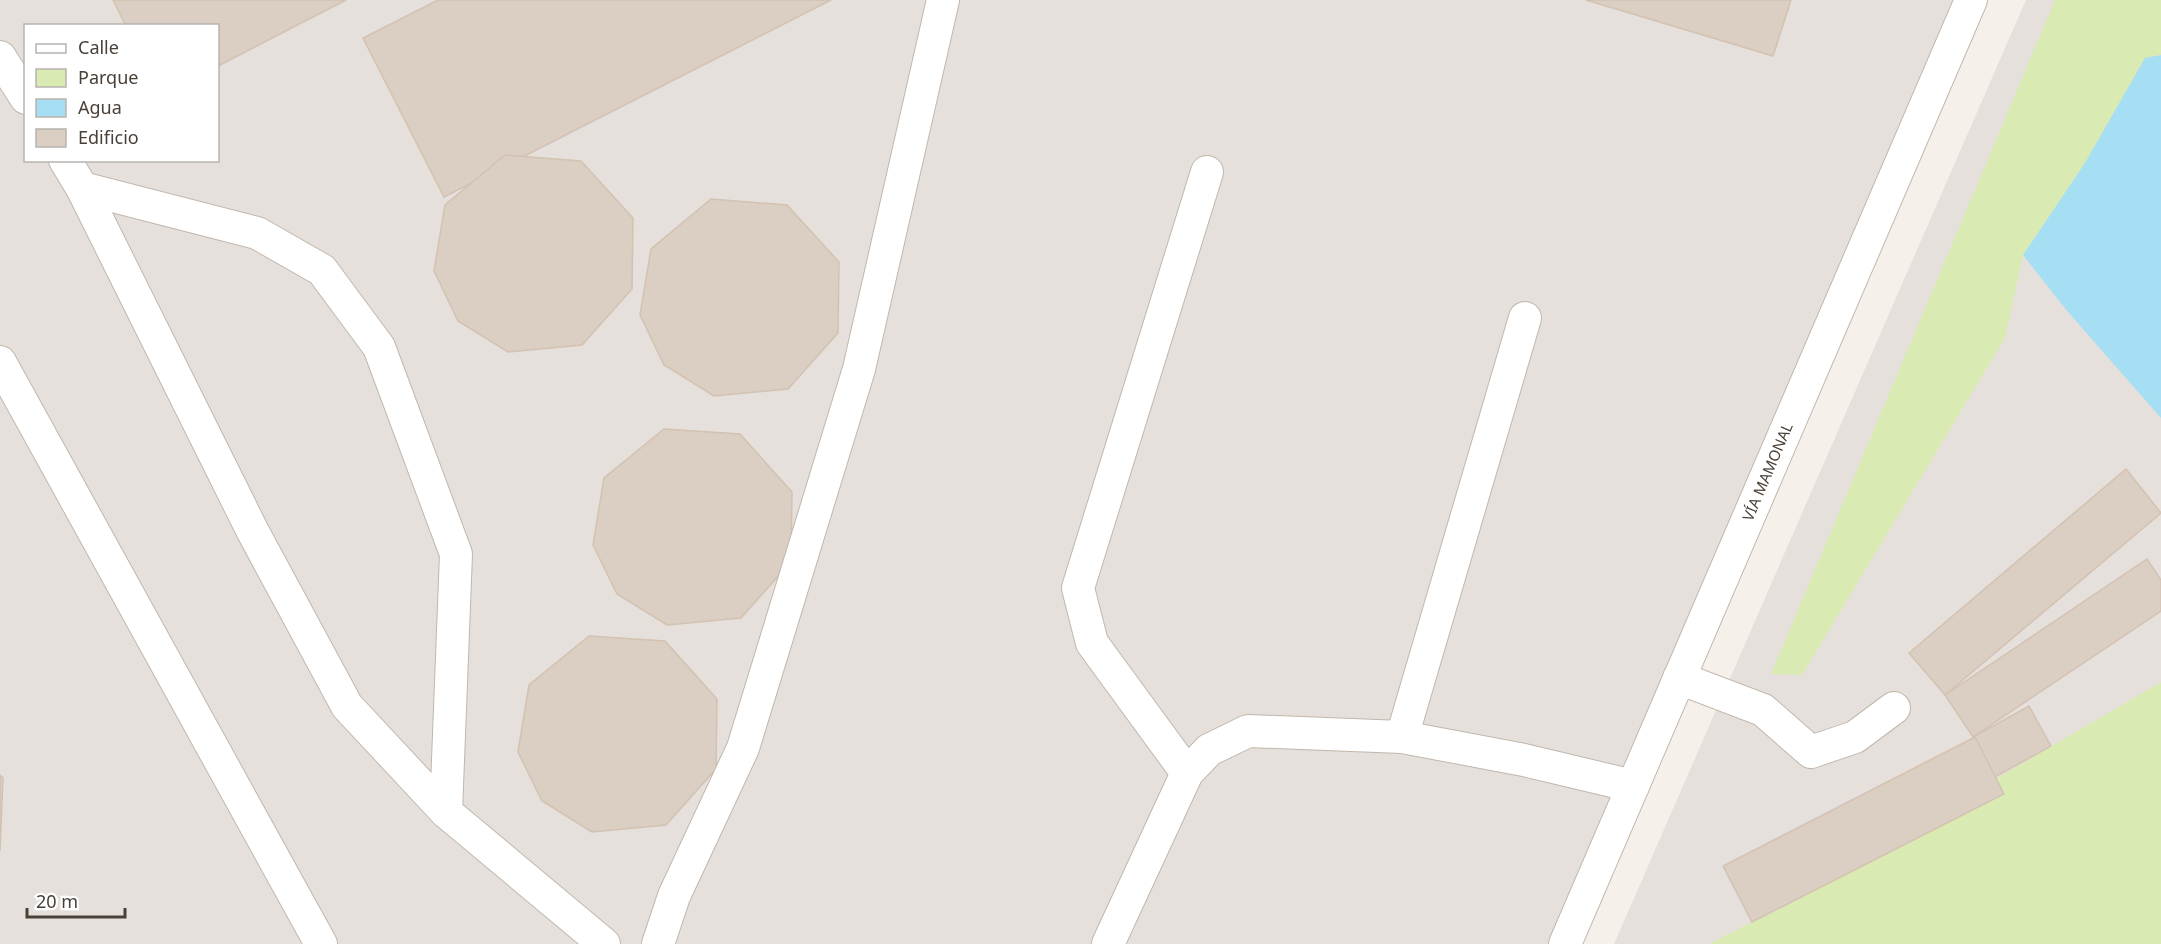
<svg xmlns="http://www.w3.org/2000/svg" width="2161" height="944" font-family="'Noto Sans',sans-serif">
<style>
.industrial{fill:#e5e0db;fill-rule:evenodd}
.green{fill:#d9ebb2}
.water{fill:#a6def3}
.building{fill:#dbcec2;stroke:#d3c2b2;stroke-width:1.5}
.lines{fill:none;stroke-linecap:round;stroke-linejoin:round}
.minor-casing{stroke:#c2b7ac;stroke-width:34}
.minor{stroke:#fff;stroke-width:32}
.labels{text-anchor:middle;stroke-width:5;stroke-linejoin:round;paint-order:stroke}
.street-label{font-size:15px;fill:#4a4038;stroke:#fff}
</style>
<rect width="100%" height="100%" fill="#f5f1ea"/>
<g class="industrial">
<path d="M 0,0 L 1971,0 L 1565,944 L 0,944 ZM 26,26 L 218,26 L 218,160 L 26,160 Z"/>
<path d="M 2026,0 L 2161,0 L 2161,944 L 1614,944 Z"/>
</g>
<g class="green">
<path d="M 2055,0 L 2161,0 L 2161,55 L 2145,58 L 2085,163 L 2023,255 L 2005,338 L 1802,675 L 1771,674 Z"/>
<path d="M 2161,682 L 2161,944 L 1709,944 L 1752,922 Z"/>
</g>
<path class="water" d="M 2161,55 L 2161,418 L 2068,312 L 2023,255 L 2085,163 L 2145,58 Z"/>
<g class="building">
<path d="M 113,0 L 346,0 L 218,66 L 218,26 L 126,26 Z"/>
<path d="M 438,0 L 831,0 L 444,197 L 363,38 Z"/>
<path d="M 1586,0 L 1791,0 L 1773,56 Z"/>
<path d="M 505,155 L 581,161 L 633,218 L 632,289 L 582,345 L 508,352 L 458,321 L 434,271 L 445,205 Z"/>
<path d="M 711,199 L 787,205 L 839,262 L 838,333 L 788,389 L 714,396 L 664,365 L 640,315 L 651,249 Z"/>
<path d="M 664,429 L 740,434 L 792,492 L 791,562 L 741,618 L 667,625 L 617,594 L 593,545 L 604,478 Z"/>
<path d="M 2126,469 L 2161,513 L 1945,695 L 1909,653 Z"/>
<path d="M 2147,559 L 2161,580 L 2161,611 L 1973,737 L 1945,695 Z"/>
<path d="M 589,636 L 665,641 L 717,699 L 716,769 L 666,825 L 592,832 L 542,801 L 518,752 L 529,685 Z"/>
<path d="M 2029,706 L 2051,746 L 1995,777 L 1973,737 Z"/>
<path d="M 1975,737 L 2004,794 L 1752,922 L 1723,866 Z"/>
<path d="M 0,775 L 3,778 L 0,851 Z"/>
</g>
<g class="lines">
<g class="minor-casing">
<g id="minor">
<path d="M 0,57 L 26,98"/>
<path d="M 65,160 L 82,188 L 252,530 L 347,706 L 446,812"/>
<path d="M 82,188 L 257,233 L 322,270 L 379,347 L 456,554 L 446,812 L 604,944"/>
<path d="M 0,362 L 321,944"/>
<path d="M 1679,678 L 1763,710 L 1811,752 L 1855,737 L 1894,708"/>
<path d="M 1402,737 L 1525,318"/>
<path d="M 1187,773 L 1092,643 L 1078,588 L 1207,172"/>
<path d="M 658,944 L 674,896 L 743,748 L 859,369 L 943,0"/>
<path d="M 1108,944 L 1187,773 L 1209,750 L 1248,731 L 1402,737 L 1524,760 L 1633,786"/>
<path d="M 1565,944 L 1971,0"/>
</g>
</g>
<use href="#minor" class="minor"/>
</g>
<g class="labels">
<g class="street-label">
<text transform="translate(1768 472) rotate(-67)" y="5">VÍA MAMONAL</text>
</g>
</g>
<rect x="24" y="24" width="195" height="138" fill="#ffffff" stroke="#b7b3af" stroke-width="1.5"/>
<rect x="36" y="44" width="30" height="9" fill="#ffffff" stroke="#b7b3af" stroke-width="1.5"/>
<text x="78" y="54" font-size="18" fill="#4a4038">Calle</text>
<rect x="36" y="69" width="30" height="18" fill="#d9ebb2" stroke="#b7b3af" stroke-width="1.5"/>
<text x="78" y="84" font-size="18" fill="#4a4038">Parque</text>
<rect x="36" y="99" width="30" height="18" fill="#a6def3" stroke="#b7b3af" stroke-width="1.5"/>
<text x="78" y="114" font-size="18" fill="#4a4038">Agua</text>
<rect x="36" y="129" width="30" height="18" fill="#dbcec2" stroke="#b7b3af" stroke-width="1.5"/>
<text x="78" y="144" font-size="18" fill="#4a4038">Edificio</text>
<path d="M27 908v9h98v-9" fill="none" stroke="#4a4038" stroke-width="3"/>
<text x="36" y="908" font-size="18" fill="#4a4038" stroke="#ffffff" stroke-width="4.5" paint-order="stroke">20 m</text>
</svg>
